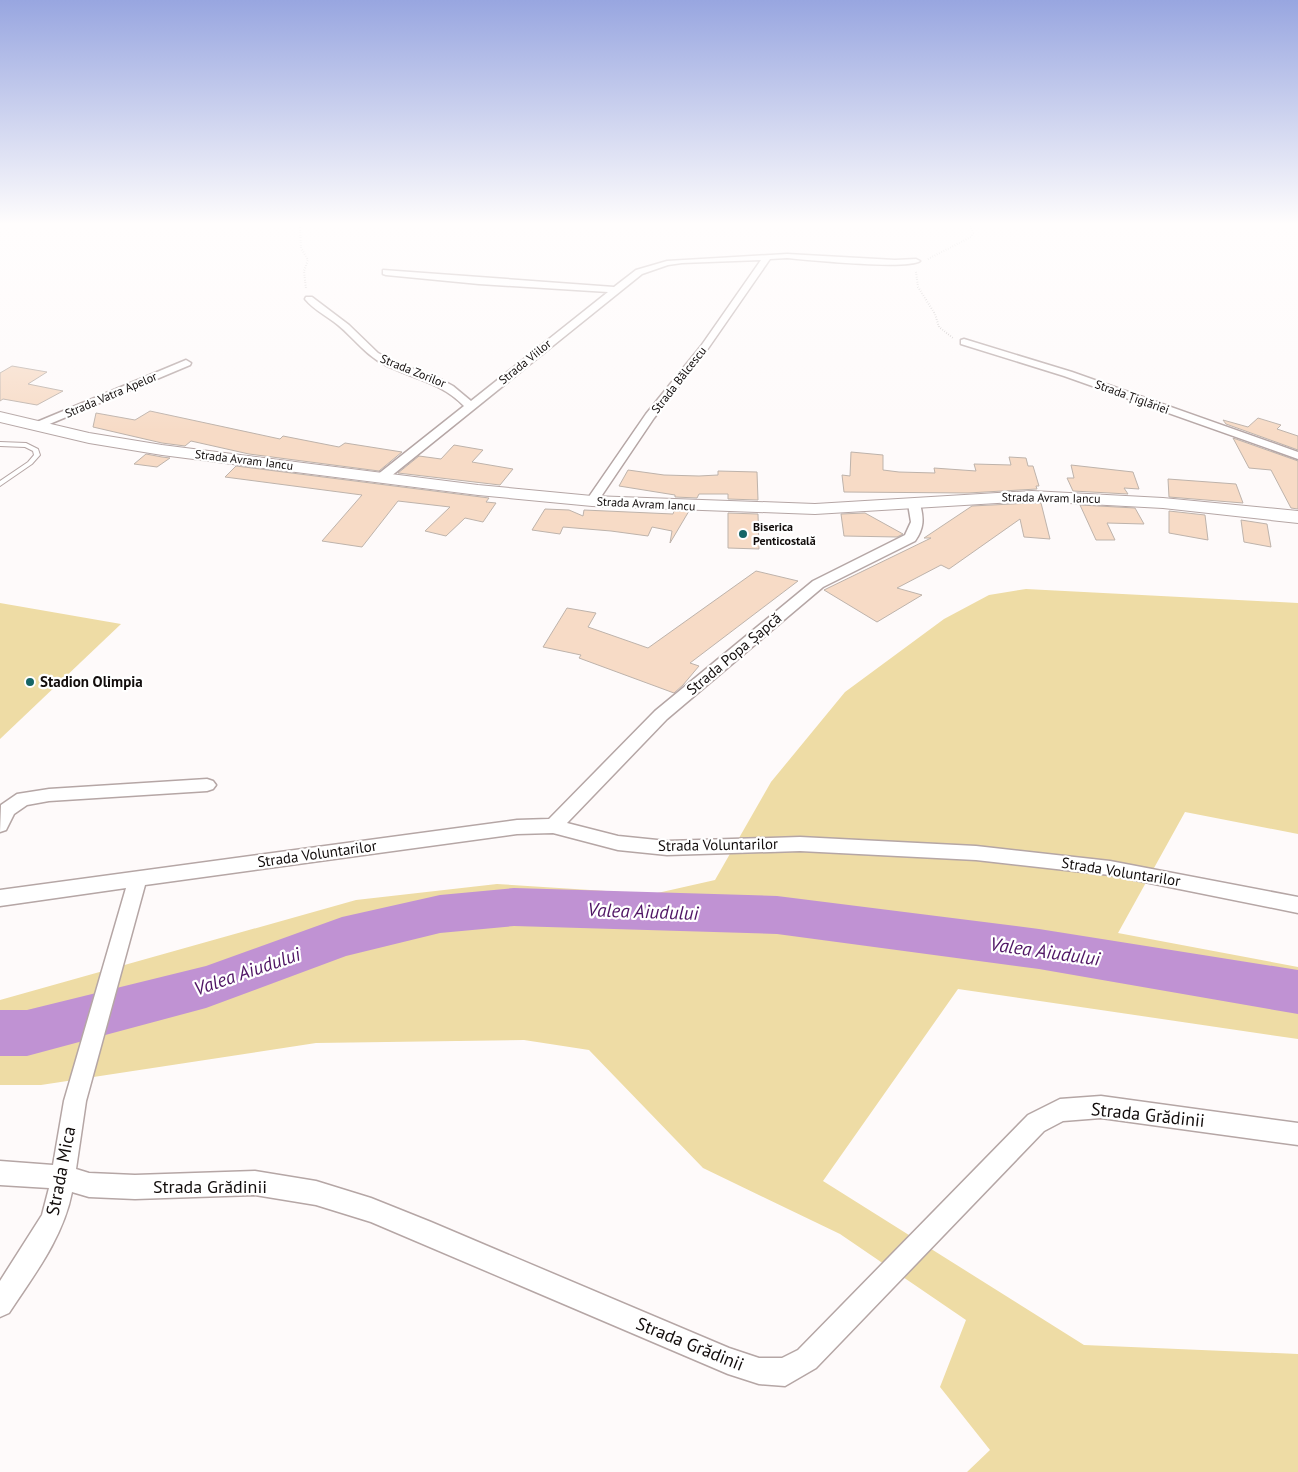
<svg xmlns="http://www.w3.org/2000/svg" width="1298" height="1472" font-family="'PT Sans',sans-serif">
<style>
.green{fill:#eedca5}
.lines{fill:none;stroke-linecap:round;stroke-linejoin:round}
.river{fill:#c092d3;fill-rule:evenodd}
.building{fill:#f7dbc6;stroke:#beb3ab}
.lane-casing{stroke:#b5a6a5;stroke-width:2}
.street-casing{stroke:#b5a6a5;stroke-width:3}
.secondary-casing{stroke:#b5a6a5;stroke-width:2}
.path{stroke:#aaa6a5;stroke-width:2;stroke-dasharray:0.5 2;stroke-linecap:butt}
.lane{fill:#fff;fill-rule:evenodd}
.street{fill:#fff;fill-rule:evenodd}
.secondary{fill:#fff;fill-rule:evenodd}
.poi-dot{fill:#166566;stroke:#fff;stroke-width:2}
.labels{text-anchor:middle;stroke-width:4.5;stroke-linejoin:round;paint-order:stroke}
.far-street-label{font-size:12px;fill:#120d0c;stroke:#fff}
.far-poi-label{font-size:12px;font-weight:bold;fill:#120d0c;stroke:#fff;text-anchor:start}
.street-label{font-size:15px;fill:#120d0c;stroke:#fff}
.poi-label{font-size:15px;font-weight:bold;fill:#120d0c;stroke:#fff;text-anchor:start}
.near-street-label{font-size:18px;fill:#120d0c;stroke:#fff}
.near-water-label{font-size:19px;font-style:italic;fill:#4f1564;stroke:#fff}
</style>
<rect width="100%" height="100%" fill="#fefafa"/>
<g class="green">
<path d="M 1026,589 L 1298,603 L 1298,834 L 1185,812 L 1118,933 L 1298,967 L 1298,1039 L 958,989 L 823,1181 L 1084,1345 L 1298,1354 L 1298,1472 L 967,1472 L 990,1450 L 940,1387 L 966,1320 L 840,1234 L 703,1168 L 589,1050 L 524,1040 L 316,1043 L 41,1085 L 0,1085 L 0,1000 L 356,900 L 497,884 L 653,894 L 715,880 L 771,782 L 845,692 L 944,619 L 989,595 Z"/>
<path d="M 0,603 L 121,624 L 0,739 Z"/>
</g>
<g class="lines">
<path class="river" d="M 514,888 L 777,896 L 1039,929 L 1298,970 L 1298,1014 L 1039,969 L 777,934 L 514,926 L 440,933 L 346,956 L 206,1008 L 27,1056 L 0,1056 L 0,1010 L 27,1010 L 206,966 L 342,917 L 440,895 Z"/>
</g>
<g class="building">
<path d="M 12,366 L 47,372 L 28,384 L 63,391 L 37,405 L 3,399 L 0,401 L 0,373 Z"/>
<path d="M 150,411 L 280,439 L 283,436 L 339,447 L 345,443 L 402,452 L 379,471 L 249,454 L 191,441 L 185,446 L 162,443 L 93,427 L 96,413 L 135,420 Z"/>
<path d="M 1258,418 L 1281,425 L 1277,429 L 1298,436 L 1298,450 L 1226,424 L 1223,420 L 1248,427 Z"/>
<path d="M 1233,438 L 1298,461 L 1298,509 L 1291,508 L 1271,470 L 1249,468 Z"/>
<path d="M 454,445 L 483,450 L 472,462 L 513,469 L 500,485 L 398,473 L 419,456 L 441,459 Z"/>
<path d="M 851,452 L 883,455 L 883,470 L 899,472 L 935,473 L 934,468 L 976,471 L 974,464 L 1011,465 L 1009,457 L 1026,458 L 1028,466 L 1033,466 L 1039,486 L 1036,486 L 1037,489 L 968,493 L 844,492 L 842,475 L 850,476 Z"/>
<path d="M 146,454 L 162,457 L 170,458 L 157,467 L 134,464 Z"/>
<path d="M 1071,465 L 1133,472 L 1139,489 L 1124,488 L 1128,494 L 1073,491 L 1067,478 L 1074,478 Z"/>
<path d="M 236,466 L 489,498 L 486,502 L 496,503 L 483,522 L 465,518 L 446,536 L 425,531 L 450,507 L 398,501 L 362,547 L 322,541 L 362,495 L 225,477 Z"/>
<path d="M 628,470 L 664,475 L 699,476 L 718,475 L 718,471 L 757,472 L 758,500 L 728,499 L 728,494 L 699,494 L 697,498 L 675,497 L 675,495 L 619,486 Z"/>
<path d="M 1168,479 L 1236,484 L 1243,503 L 1169,497 Z"/>
<path d="M 1032,503 L 1041,503 L 1050,539 L 1024,537 L 1020,519 L 949,569 L 941,565 L 897,588 L 922,595 L 877,622 L 824,590 L 931,538 L 924,538 L 972,506 Z"/>
<path d="M 1080,505 L 1135,508 L 1144,524 L 1107,523 L 1115,540 L 1096,540 Z"/>
<path d="M 545,509 L 569,510 L 583,516 L 584,510 L 673,514 L 674,511 L 689,511 L 670,543 L 672,531 L 652,527 L 648,536 L 611,531 L 563,527 L 560,534 L 532,530 Z"/>
<path d="M 1169,511 L 1205,515 L 1208,540 L 1169,533 Z"/>
<path d="M 728,513 L 758,514 L 759,549 L 728,548 Z"/>
<path d="M 865,513 L 903,534 L 897,537 L 844,536 L 841,514 Z"/>
<path d="M 1241,520 L 1267,524 L 1271,547 L 1244,542 Z"/>
<path d="M 756,571 L 798,581 L 690,663 L 699,666 L 683,685 L 674,693 L 579,658 L 581,655 L 543,647 L 567,608 L 596,613 L 588,627 L 648,648 Z"/>
</g>
<g class="lines">
<g class="lane-casing">
<path id="lane" d="M 0,442 L 26,443 L 38,449 L 40,455 L 32,464 L 0,486 L 0,481 L 28,462 L 34,455 L 33,451 L 25,447 L 0,446 Z"/>
</g>
<g class="street-casing">
<g id="street">
<path d="M 787,254 L 895,260 L 916,259 L 920,261 C 908,270 808,260 787,258 L 770,259 L 707,350 L 654,418 L 596,504 L 592,505 L 586,501 L 646,414 L 701,346 L 761,260 L 682,263 L 668,265 L 642,274 L 385,481 L 381,482 L 375,478 L 377,475 L 464,406 C 442,383 415,379 387,366 C 366,356 355,339 338,325 C 327,316 314,310 305,299 L 306,297 L 312,297 L 349,325 L 378,353 L 395,362 L 442,380 L 453,386 L 471,401 L 608,292 L 479,284 L 386,275 L 383,274 L 383,270 L 614,287 L 636,270 L 667,261 Z"/>
<path d="M 964,339 L 1072,372 L 1298,452 L 1298,459 L 1064,376 L 961,344 L 961,340 Z"/>
<path d="M 186,360 L 191,363 L 190,365 L 40,428 L 32,428 L 30,426 L 32,424 Z"/>
<path d="M 914,500 L 920,504 C 924,519 924,528 915,541 L 823,587 L 667,719 L 567,823 L 618,836 L 667,841 L 800,837 L 976,846 L 1110,861 L 1298,897 L 1298,913 L 1110,875 L 976,860 L 800,851 L 667,855 L 618,850 L 553,833 L 517,834 L 145,885 L 86,1101 L 76,1169 L 89,1173 L 135,1175 L 255,1171 L 316,1181 L 371,1198 L 431,1222 L 729,1348 L 759,1358 L 782,1358 L 798,1350 L 1028,1115 L 1060,1099 L 1101,1096 L 1298,1123 L 1298,1145 L 1101,1118 L 1063,1121 L 1044,1131 L 816,1368 L 785,1386 L 759,1384 L 728,1374 L 371,1222 L 316,1205 L 255,1195 L 135,1199 L 89,1197 L 72,1192 C 63,1238 34,1275 9,1313 L 0,1317 L 0,1281 L 42,1215 L 49,1188 L 0,1185 L 0,1161 L 53,1165 L 64,1101 L 126,888 L 0,906 L 0,890 L 517,820 L 549,819 L 655,711 L 813,581 L 905,535 L 911,522 L 908,504 Z"/>
<path d="M 207,779 L 213,781 L 216,785 L 213,789 L 207,791 L 49,801 L 27,805 L 14,814 L 6,830 L 0,832 L 1,805 L 17,794 L 49,789 Z"/>
</g>
</g>
<g class="secondary-casing">
<path id="secondary" d="M 0,412 L 89,433 L 162,445 L 478,485 L 592,496 L 815,504 L 1032,491 L 1163,498 L 1298,511 L 1298,523 L 1163,508 L 1032,501 L 815,514 L 592,506 L 478,495 L 162,455 L 89,443 L 0,422 Z"/>
</g>
<g class="path">
<path d="M 300,225 L 301,248 L 308,260 L 304,271 L 306,289"/>
<path d="M 928,259 L 971,237 L 973,233 L 970,225"/>
<path d="M 916,272 L 918,287 L 935,314 L 939,327 L 953,338"/>
</g>
<use href="#lane" class="lane"/>
<use href="#street" class="street"/>
<use href="#secondary" class="secondary"/>
</g>
<linearGradient id="sky" x2="0" y2="1"><stop stop-color="#98a6e0"/><stop offset="0.52" stop-color="#fffdfd"/><stop offset="1" stop-color="#fffdfd" stop-opacity="0"/></linearGradient>
<rect width="1298" height="431" fill="url(#sky)"/>
<g class="poi-dot">
<circle cx="743" cy="534" r="5"/>
<circle cx="30" cy="682" r="5"/>
</g>
<g class="labels">
<g class="far-street-label">
<text transform="translate(525 362) rotate(-39)" y="4">Strada Viilor</text>
<text transform="translate(413 371) rotate(22)" y="4">Strada Zorilor</text>
<text transform="translate(679 380) rotate(-52)" y="4">Strada Bălcescu</text>
<text transform="translate(111 395) rotate(-23)" y="4">Strada Vatra Apelor</text>
<text transform="translate(1132 397) rotate(20)" y="4">Strada Țiglăriei</text>
<text transform="translate(244 460) rotate(7)" y="4">Strada Avram Iancu</text>
<text transform="translate(1051 498) rotate(1)" y="4">Strada Avram Iancu</text>
<text transform="translate(646 504) rotate(3)" y="4">Strada Avram Iancu</text>
</g>
<g class="far-poi-label">
<text x="753" y="531">Biserica<tspan x="753" dy="14">Penticostală</tspan></text>
</g>
<g class="street-label">
<text transform="translate(734 654) rotate(-40)" y="5">Strada Popa Șapcă</text>
<text transform="translate(718 845) rotate(-1)" y="5">Strada Voluntarilor</text>
<text transform="translate(317 854) rotate(-8)" y="5">Strada Voluntarilor</text>
<text transform="translate(1121 872) rotate(9)" y="5">Strada Voluntarilor</text>
</g>
<g class="poi-label">
<text x="40" y="687">Stadion Olimpia</text>
</g>
<g class="near-street-label">
<text transform="translate(1148 1115) rotate(6)" y="6">Strada Grădinii</text>
<text transform="translate(61 1171) rotate(-79)" y="6">Strada Mica</text>
<text x="210" y="1193">Strada Grădinii</text>
<text transform="translate(690 1344) rotate(22)" y="6">Strada Grădinii</text>
</g>
<g class="near-water-label">
<text transform="translate(643 911) rotate(2)" y="7">Valea Aiudului</text>
<text transform="translate(1045 951) rotate(8)" y="7">Valea Aiudului</text>
<text transform="translate(247 971) rotate(-19)" y="7">Valea Aiudului</text>
</g>
</g>
</svg>
